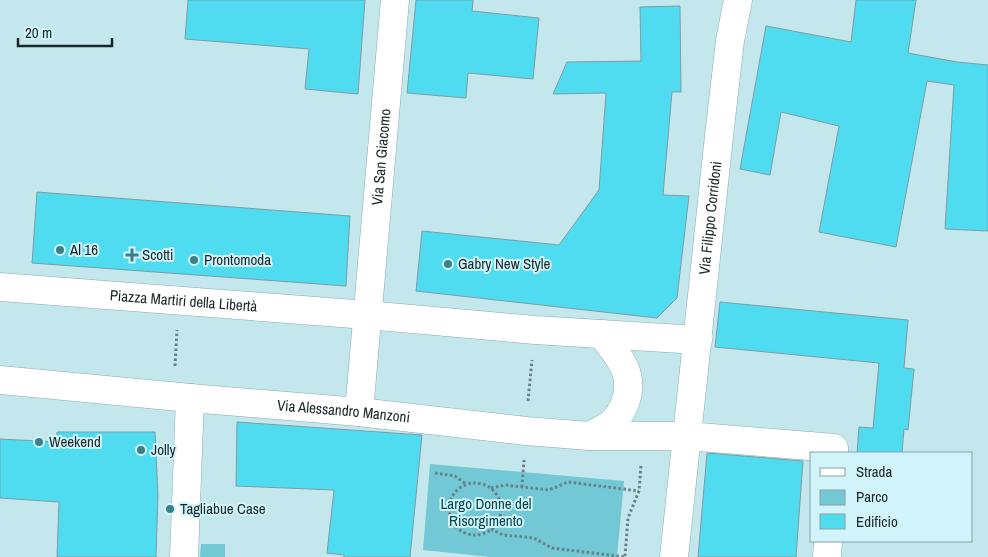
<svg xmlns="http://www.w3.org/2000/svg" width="988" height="557" font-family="'Archivo Narrow',sans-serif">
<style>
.green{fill:#72c8d5}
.building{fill:#50dcf0;stroke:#7d9da3}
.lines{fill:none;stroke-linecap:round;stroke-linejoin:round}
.minor-casing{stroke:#8aabb1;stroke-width:29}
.path{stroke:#698185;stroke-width:3;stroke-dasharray:2.5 2.5;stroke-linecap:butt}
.minor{stroke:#fff;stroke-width:28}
.poi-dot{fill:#3a808b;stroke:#d1f4fa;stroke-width:2}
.labels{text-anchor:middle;stroke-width:4;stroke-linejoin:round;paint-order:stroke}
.street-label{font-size:15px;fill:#192628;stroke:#d1f4fa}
.poi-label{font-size:15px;fill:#192628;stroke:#d1f4fa;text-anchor:start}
.park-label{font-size:15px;fill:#04464e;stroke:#d1f4fa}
</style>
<rect width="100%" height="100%" fill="#c4e7ed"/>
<g class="green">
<path d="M 430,464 L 624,481 L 617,557 L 490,557 L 423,550 Z"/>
<path d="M 201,544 L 225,544 L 225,557 L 200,557 Z"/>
</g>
<g class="building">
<path d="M 188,0 L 365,0 L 358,94 L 305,89 L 309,49 L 185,39 Z"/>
<path d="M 416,0 L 473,0 L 472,11 L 539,18 L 533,79 L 468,73 L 466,98 L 407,93 Z"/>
<path d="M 856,0 L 916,0 L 908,53 L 957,62 L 988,65 L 988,231 L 945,229 L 954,85 L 927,81 L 896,247 L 819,232 L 839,126 L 781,112 L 770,175 L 740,169 L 766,26 L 851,42 Z"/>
<path d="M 680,6 L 681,92 L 672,92 L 663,195 L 689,196 L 677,298 L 657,318 L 416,291 L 422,231 L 559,245 L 599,190 L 606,93 L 553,94 L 567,62 L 641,61 L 640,7 Z"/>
<path d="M 37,192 L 350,216 L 346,286 L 32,263 Z"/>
<path d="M 720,302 L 908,320 L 904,368 L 914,369 L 908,430 L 904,429 L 902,453 L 857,453 L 859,427 L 873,428 L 879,363 L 715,347 Z"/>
<path d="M 237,422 L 422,435 L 410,557 L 344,557 L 344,555 L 327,553 L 334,490 L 236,486 Z"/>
<path d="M 57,432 L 155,432 L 158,495 L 156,557 L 57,557 L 59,502 L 0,498 L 0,439 L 57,442 Z"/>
<path d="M 707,453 L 803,461 L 796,557 L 698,557 Z"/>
</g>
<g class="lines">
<g class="minor-casing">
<g id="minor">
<path id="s1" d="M 0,287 L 367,315 L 535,330 L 698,340"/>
<path id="s2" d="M 0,380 L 190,398 L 359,412 L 526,431 L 590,436 L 687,436 L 834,448 L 834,453"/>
<path id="s3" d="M 359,412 L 395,0"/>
<path d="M 590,436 C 596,432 604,429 610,425 C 617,419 622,411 625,403 C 636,374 618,355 601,334"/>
<path d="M 184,557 L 190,398"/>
<path id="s4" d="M 674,557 L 719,136 L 730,41 L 738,0"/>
<path d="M 827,557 L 828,541"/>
</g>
</g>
<g class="path">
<path d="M 175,366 L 177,330"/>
<path d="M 528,401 L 532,360"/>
<path d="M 435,473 L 455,476 L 466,484"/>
<circle cx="475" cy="509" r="26"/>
<path d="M 522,487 L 524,460"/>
<path d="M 491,488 L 505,485 L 549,490 L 568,482 L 639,491"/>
<path d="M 491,529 L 503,535 L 534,538 L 552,548 L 625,557"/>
<path d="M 625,556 L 628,518 L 639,491 L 641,465"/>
</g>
<use href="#minor" class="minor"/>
</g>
<g class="poi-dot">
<circle cx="60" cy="250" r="5"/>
<path d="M129.5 247.5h5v5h5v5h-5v5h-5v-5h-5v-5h5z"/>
<circle cx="194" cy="260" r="5"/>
<circle cx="448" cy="264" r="5"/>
<circle cx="39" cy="442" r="5"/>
<circle cx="141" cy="450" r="5"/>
<circle cx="170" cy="509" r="5"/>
</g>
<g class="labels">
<g class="street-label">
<text dy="5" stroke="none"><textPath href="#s3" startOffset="256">Via San Giacomo</textPath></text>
<text dy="5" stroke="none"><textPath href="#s4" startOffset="341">Via Filippo Corridoni</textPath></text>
<text dy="5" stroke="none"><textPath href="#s1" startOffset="184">Piazza Martiri della Libertà</textPath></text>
<text dy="5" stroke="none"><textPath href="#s2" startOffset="345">Via Alessandro Manzoni</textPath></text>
</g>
<g class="poi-label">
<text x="70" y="255">Al 16</text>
<text x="142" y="260">Scotti</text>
<text x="204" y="265">Prontomoda</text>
<text x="458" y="269">Gabry New Style</text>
<text x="49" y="447">Weekend</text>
<text x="151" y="455">Jolly</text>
<text x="180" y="514">Tagliabue Case</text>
</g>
<g class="park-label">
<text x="486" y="509">Largo Donne del<tspan x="486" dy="17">Risorgimento</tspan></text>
</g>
</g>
<rect x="810" y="452" width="162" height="90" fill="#d1f4fa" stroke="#87a2a6"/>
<rect x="820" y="468" width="25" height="8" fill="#ffffff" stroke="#87a2a6"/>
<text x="856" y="477" font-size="15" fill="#192628">Strada</text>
<rect x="820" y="490" width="25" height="15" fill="#72c8d5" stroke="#87a2a6"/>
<text x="856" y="502" font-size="15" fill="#192628">Parco</text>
<rect x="820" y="514" width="25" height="15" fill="#50dcf0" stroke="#87a2a6"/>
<text x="856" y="527" font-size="15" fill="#192628">Edificio</text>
<path d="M18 38v8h94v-8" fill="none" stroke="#192628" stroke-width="2.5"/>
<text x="25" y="38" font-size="15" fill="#192628" stroke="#d1f4fa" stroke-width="4" paint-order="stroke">20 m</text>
</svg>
